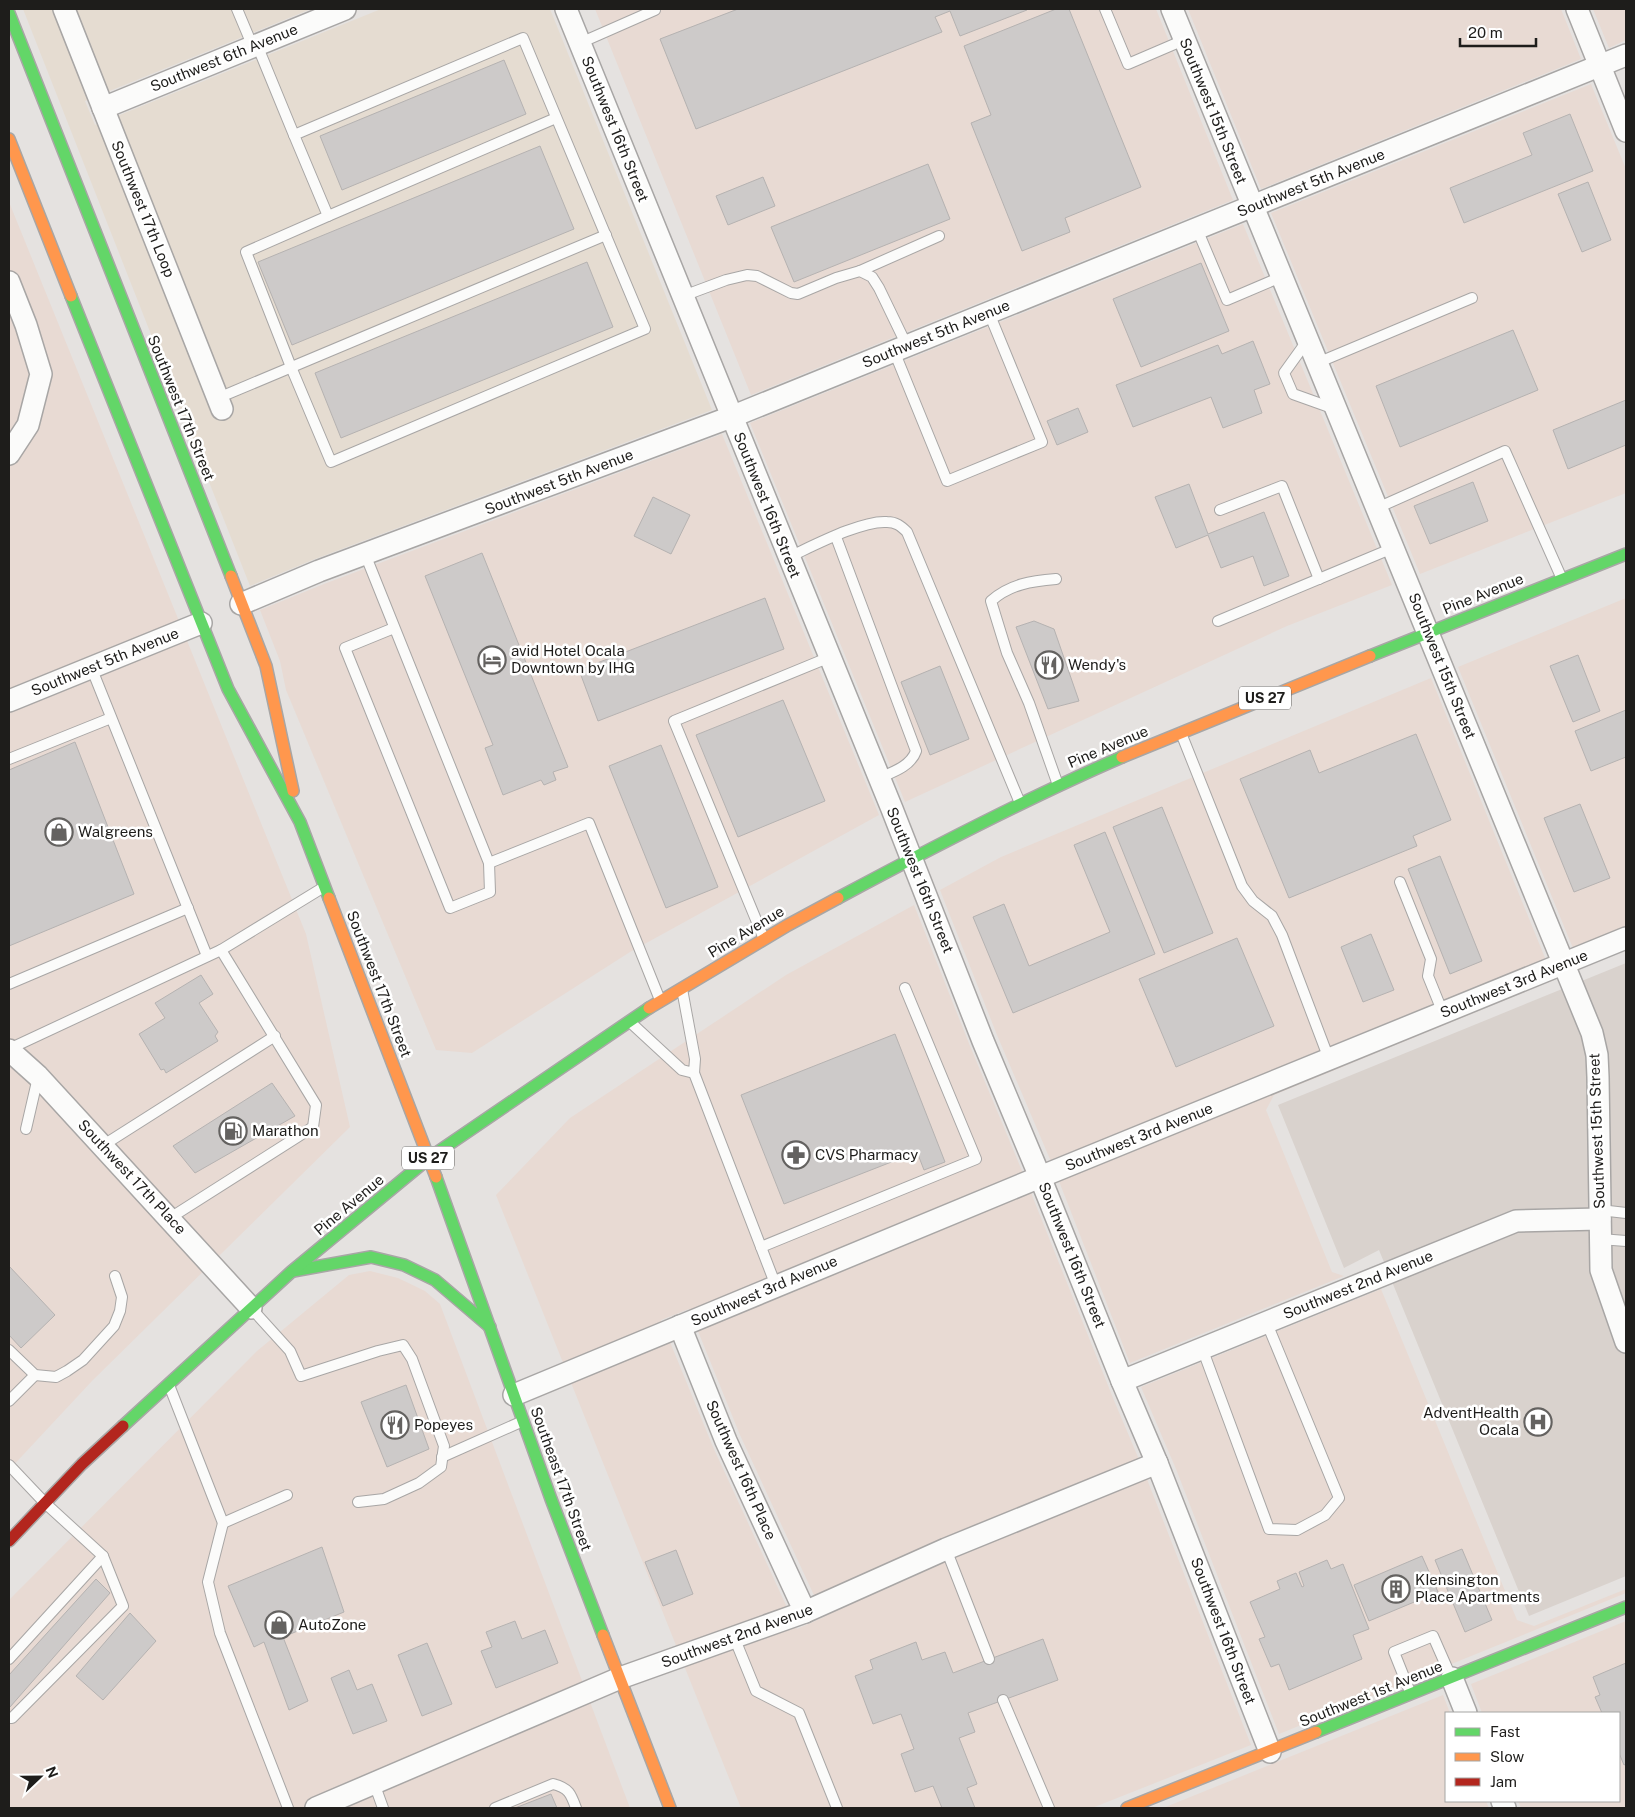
<svg xmlns="http://www.w3.org/2000/svg" width="1635" height="1817" font-family="'Public Sans',sans-serif">
<style>
.commercial{fill:#e8dad3;fill-rule:evenodd}
.industrial{fill:#e5dcd1}
.built{fill:#d9d2cd}
.building{fill:#cdcac9;stroke:#b5b2b1}
.lines{fill:none;stroke-linecap:round;stroke-linejoin:round}
.lane-casing{stroke:#a8a6a5;stroke-width:12}
.street-casing{stroke:#a8a6a5;stroke-width:24}
.fast-casing{stroke:#a8a6a5;stroke-width:14}
.slow-casing{stroke:#a8a6a5;stroke-width:14}
.jam-casing{stroke:#a8a6a5;stroke-width:14}
.lane{stroke:#fbfbfa;stroke-width:10}
.street{stroke:#fbfbfa;stroke-width:21}
.fast{stroke:#63d668;stroke-width:11}
.slow{stroke:#ff974d;stroke-width:11}
.jam{stroke:#b3261e;stroke-width:11}
.labels{text-anchor:middle;stroke-width:5;stroke-linejoin:round;paint-order:stroke}
.shield{fill:#fff;stroke:#62615f;stroke-width:1}
.shield-label{font-size:14px;font-weight:bold;fill:#1e1d1b}
.street-label{font-size:15px;fill:#1e1d1b;stroke:#fff}
.poi-label{font-size:15px;fill:#1e1d1b;stroke:#fff;text-anchor:start}
</style>
<rect width="100%" height="100%" fill="#e5e2e0"/>
<g class="commercial">
<path d="M 595,9 L 1156,9 L 1233,200 L 751,395 Z"/>
<path d="M 1188,9 L 1561,9 L 1581,59 L 1261,189 Z"/>
<path d="M 1593,9 L 1626,9 L 1626,40 L 1609,48 Z"/>
<path d="M 1591,84 L 1626,169 L 1626,493 L 1420,574 L 1271,213 Z"/>
<path d="M 9,202 L 306,934 L 350,1127 L 92,1381 L 9,1470 Z"/>
<path d="M 1243,224 L 1392,585 L 1287,626 L 905,802 L 750,423 Z"/>
<path d="M 722,434 L 879,815 L 630,952 L 472,1053 L 436,1050 L 286,690 L 280,661 L 260,610 L 324,584 Z"/>
<path d="M 1626,598 L 1626,944 L 1579,963 L 1458,667 Z"/>
<path d="M 1431,678 L 1554,980 L 1274,1095 L 1266,1110 L 1332,1272 L 1344,1276 L 1130,1363 L 1055,1171 L 997,1035 L 940,890 L 1001,857 Z"/>
<path d="M 914,905 L 970,1046 L 1027,1183 L 1113,1398 L 1143,1469 L 1251,1745 L 1092,1808 L 741,1808 L 496,1195 L 570,1118 L 786,975 ZM 689,1309 L 740,1435 L 824,1617 L 797,1629 L 713,1447 L 661,1320 Z"/>
<path d="M 370,1271 L 398,1278 L 425,1291 L 440,1304 L 630,1808 L 9,1808 L 9,1600 L 257,1351 L 349,1275 Z"/>
<path d="M 1381,1289 L 1517,1620 L 1534,1626 L 1626,1589 L 1626,1593 L 1279,1734 L 1176,1469 L 1141,1387 Z"/>
<path d="M 1626,1621 L 1626,1808 L 1521,1808 L 1518,1801 L 1619,1801 L 1619,1713 L 1482,1713 L 1471,1684 Z"/>
<path d="M 1443,1695 L 1450,1713 L 1446,1713 L 1446,1801 L 1486,1801 L 1489,1808 L 1163,1808 Z"/>
</g>
<path class="industrial" d="M 23,9 L 311,9 L 85,101 L 95,125 L 381,9 L 550,9 L 712,410 L 315,559 L 250,586 Z"/>
<path class="built" d="M 1626,963 L 1626,1576 L 1529,1616 L 1379,1250 L 1344,1268 L 1278,1105 Z"/>
<g class="building">
<path d="M 738,9 L 1027,9 L 1027,10 L 960,36 L 950,11 L 935,17 L 942,32 L 696,129 L 660,39 Z"/>
<path d="M 1056,9 L 1069,9 L 1141,187 L 1065,218 L 1070,232 L 1022,251 L 971,123 L 991,115 L 964,46 Z"/>
<path d="M 504,60 L 526,114 L 342,190 L 320,136 Z"/>
<path d="M 1570,114 L 1593,171 L 1464,223 L 1450,188 L 1532,155 L 1523,133 Z"/>
<path d="M 540,146 L 574,229 L 292,345 L 258,262 Z"/>
<path d="M 928,164 L 950,219 L 794,282 L 771,227 Z"/>
<path d="M 763,177 L 775,206 L 728,225 L 716,196 Z"/>
<path d="M 1588,182 L 1611,240 L 1582,252 L 1558,194 Z"/>
<path d="M 587,262 L 613,327 L 341,438 L 315,373 Z"/>
<path d="M 1201,263 L 1229,331 L 1141,367 L 1113,299 Z"/>
<path d="M 1513,330 L 1538,390 L 1400,447 L 1376,386 Z"/>
<path d="M 1253,341 L 1270,384 L 1254,390 L 1262,413 L 1223,428 L 1211,397 L 1133,427 L 1116,385 L 1218,345 L 1222,354 Z"/>
<path d="M 1626,400 L 1626,445 L 1568,469 L 1553,430 Z"/>
<path d="M 1078,408 L 1088,432 L 1057,445 L 1047,421 Z"/>
<path d="M 1473,482 L 1488,521 L 1430,544 L 1414,506 Z"/>
<path d="M 1189,484 L 1208,534 L 1264,512 L 1289,576 L 1264,586 L 1253,556 L 1221,568 L 1208,535 L 1176,548 L 1155,497 Z"/>
<path d="M 653,497 L 690,515 L 671,554 L 634,536 Z"/>
<path d="M 482,553 L 568,767 L 553,772 L 556,780 L 544,785 L 541,780 L 503,795 L 485,748 L 493,745 L 425,576 Z"/>
<path d="M 765,598 L 784,649 L 598,721 L 579,670 Z"/>
<path d="M 1034,621 L 1054,629 L 1079,701 L 1048,709 L 1016,627 Z"/>
<path d="M 1578,655 L 1600,711 L 1573,722 L 1550,666 Z"/>
<path d="M 940,666 L 969,739 L 930,755 L 901,682 Z"/>
<path d="M 783,700 L 825,801 L 738,837 L 696,735 Z"/>
<path d="M 1626,710 L 1626,757 L 1591,771 L 1575,731 Z"/>
<path d="M 1416,734 L 1451,820 L 1413,836 L 1417,846 L 1289,898 L 1240,779 L 1310,750 L 1319,773 Z"/>
<path d="M 75,742 L 134,894 L 9,946 L 9,770 Z"/>
<path d="M 661,745 L 718,887 L 666,908 L 609,766 Z"/>
<path d="M 1580,804 L 1610,878 L 1574,892 L 1544,818 Z"/>
<path d="M 1162,807 L 1213,933 L 1164,953 L 1113,827 Z"/>
<path d="M 1105,832 L 1155,954 L 1013,1013 L 973,917 L 1004,904 L 1029,966 L 1110,932 L 1074,845 Z"/>
<path d="M 1440,856 L 1482,961 L 1450,974 L 1408,869 Z"/>
<path d="M 1371,934 L 1394,990 L 1363,1002 L 1341,947 Z"/>
<path d="M 1237,938 L 1274,1026 L 1176,1067 L 1139,979 Z"/>
<path d="M 201,975 L 213,994 L 199,1003 L 218,1032 L 215,1036 L 218,1041 L 166,1073 L 164,1069 L 161,1070 L 139,1034 L 165,1018 L 155,1003 Z"/>
<path d="M 895,1034 L 945,1162 L 924,1170 L 917,1152 L 784,1204 L 741,1095 Z"/>
<path d="M 272,1083 L 295,1116 L 195,1173 L 173,1146 Z"/>
<path d="M 9,1266 L 55,1315 L 21,1348 L 9,1335 Z"/>
<path d="M 406,1385 L 429,1449 L 387,1467 L 361,1402 Z"/>
<path d="M 322,1547 L 344,1612 L 283,1637 L 308,1701 L 289,1710 L 264,1642 L 254,1647 L 228,1586 Z"/>
<path d="M 1462,1549 L 1492,1620 L 1465,1632 L 1435,1560 Z"/>
<path d="M 676,1550 L 693,1594 L 663,1606 L 645,1562 Z"/>
<path d="M 1422,1556 L 1438,1592 L 1369,1621 L 1354,1585 Z"/>
<path d="M 1327,1560 L 1331,1569 L 1343,1564 L 1369,1629 L 1353,1635 L 1362,1659 L 1289,1690 L 1279,1664 L 1271,1667 L 1259,1639 L 1265,1637 L 1250,1602 L 1280,1589 L 1277,1581 L 1296,1573 L 1302,1587 L 1304,1586 L 1299,1572 Z"/>
<path d="M 96,1579 L 110,1593 L 10,1707 L 9,1705 L 9,1675 Z"/>
<path d="M 130,1613 L 156,1641 L 103,1700 L 76,1676 Z"/>
<path d="M 515,1621 L 522,1639 L 545,1630 L 558,1663 L 496,1688 L 481,1651 L 492,1647 L 486,1632 Z"/>
<path d="M 1043,1639 L 1058,1680 L 968,1713 L 975,1732 L 959,1738 L 977,1784 L 967,1788 L 975,1808 L 942,1808 L 933,1786 L 915,1792 L 901,1754 L 914,1749 L 901,1714 L 873,1724 L 855,1676 L 873,1669 L 870,1660 L 916,1642 L 922,1660 L 945,1652 L 953,1673 Z"/>
<path d="M 427,1643 L 452,1704 L 422,1716 L 398,1655 Z"/>
<path d="M 1626,1663 L 1626,1764 L 1624,1765 L 1619,1753 L 1619,1713 L 1602,1713 L 1595,1697 L 1600,1695 L 1593,1677 Z"/>
<path d="M 349,1670 L 357,1690 L 372,1684 L 387,1721 L 353,1734 L 331,1678 Z"/>
<path d="M 551,1794 L 557,1808 L 515,1808 Z"/>
</g>
<g class="lines">
<g class="lane-casing">
<g id="lane">
<path d="M 237,9 L 253,47"/>
<path d="M 1105,9 L 1128,64 L 1184,40"/>
<path d="M 523,38 L 645,329 L 331,462 L 291,367 L 246,252 L 328,216 L 294,135 Z"/>
<path d="M 580,43 L 655,10 L 655,9"/>
<path d="M 257,45 L 294,135"/>
<path d="M 328,216 L 556,118"/>
<path d="M 1197,229 L 1227,300 L 1281,277"/>
<path d="M 860,271 L 939,236"/>
<path d="M 683,296 L 726,280 L 747,275 L 757,276 L 791,293 L 798,294 L 836,278 L 860,271 L 872,277 L 879,288 L 907,346"/>
<path d="M 1307,341 L 1284,373 L 1293,394 L 1335,409"/>
<path d="M 894,351 L 947,481 L 1042,442 L 989,313"/>
<path d="M 1317,363 L 1472,298"/>
<path d="M 218,398 L 606,235"/>
<path d="M 1377,508 L 1505,451 L 1562,579"/>
<path d="M 1220,510 L 1282,486 L 1319,579"/>
<path d="M 836,537 L 916,751 C 911,766 893,772 879,778"/>
<path d="M 365,554 L 489,863 L 589,823 L 660,1000"/>
<path d="M 789,557 C 813,546 862,520 887,522 C 896,522 901,526 907,532 L 1020,803"/>
<path d="M 1056,579 C 1032,581 1010,584 991,601 L 1007,653 L 1029,703 L 1058,785"/>
<path d="M 1218,621 L 1393,548"/>
<path d="M 394,628 L 345,648 L 450,908 L 490,892 L 489,863"/>
<path d="M 91,667 L 207,956"/>
<path d="M 1181,733 L 1242,886 L 1253,901 L 1272,916 L 1282,935 L 1329,1059"/>
<path d="M 9,759 L 111,718"/>
<path d="M 1400,882 L 1431,959 L 1428,976 L 1443,1013"/>
<path d="M 764,939 L 674,721 L 830,657"/>
<path d="M 9,984 L 188,908"/>
<path d="M 630,1022 L 682,1070 L 694,1073 L 695,1059 L 682,989"/>
<path d="M 9,1049 L 221,950 L 324,887"/>
<path d="M 694,1073 L 776,1286"/>
<path d="M 26,1129 L 38,1077"/>
<path d="M 102,1146 L 275,1036"/>
<path d="M 1600,1210 L 1626,1213"/>
<path d="M 170,1218 L 313,1127 L 316,1105 L 221,950"/>
<path d="M 1600,1239 L 1626,1241"/>
<path d="M 761,1247 L 976,1159 L 905,988"/>
<path d="M 252,1309 L 290,1351 L 301,1376 L 378,1351 L 403,1345 L 412,1359 L 444,1446 L 441,1467 L 419,1483 L 384,1499 L 358,1502"/>
<path d="M 1202,1348 L 1269,1529 L 1297,1530 L 1325,1515 L 1339,1498 L 1266,1321"/>
<path d="M 9,1350 L 35,1375 L 56,1377 L 67,1371 L 83,1360 L 114,1326 L 120,1311 L 122,1297 L 115,1276"/>
<path d="M 169,1385 L 223,1523 L 287,1495"/>
<path d="M 9,1401 L 35,1375"/>
<path d="M 442,1457 L 523,1421"/>
<path d="M 9,1465 L 45,1503 L 103,1556 L 9,1659"/>
<path d="M 223,1523 L 208,1582 L 220,1633 L 288,1808"/>
<path d="M 946,1549 L 989,1659"/>
<path d="M 734,1637 L 756,1691 L 799,1713 L 837,1808"/>
<path d="M 1410,1692 L 1394,1652 L 1433,1636 L 1451,1677"/>
<path d="M 1003,1700 L 1049,1808"/>
<path d="M 9,1718 L 12,1718 L 123,1606 L 103,1556"/>
<path d="M 374,1783 L 383,1808"/>
<path d="M 495,1808 L 553,1784 C 569,1788 571,1794 576,1808"/>
</g>
</g>
<g class="street-casing">
<g id="street">
<path d="M 64,9 L 222,409"/>
<path d="M 566,9 L 892,809 L 983,1041 L 1040,1177 L 1122,1381 L 1157,1463 L 1270,1752"/>
<path d="M 1172,9 L 1592,1033 L 1597,1055 L 1598,1077 L 1601,1270 L 1626,1342"/>
<path d="M 1577,9 L 1626,131"/>
<path d="M 103,108 L 345,9"/>
<path d="M 9,282 L 26,325 L 41,374 L 28,425 L 9,454"/>
<path d="M 241,604 L 319,571 L 731,417 L 1626,55"/>
<path d="M 9,701 L 201,623"/>
<path d="M 9,1050 L 38,1076 L 251,1308"/>
<path d="M 680,1326 L 726,1441 L 805,1612"/>
<path d="M 1122,1381 L 1516,1221 L 1600,1219"/>
<path d="M 514,1395 L 1040,1177 L 1626,938"/>
<path d="M 1452,1678 L 1466,1713"/>
<path d="M 1502,1801 L 1505,1808"/>
<path d="M 316,1808 L 620,1678 L 805,1612 L 946,1549 L 1157,1463"/>
</g>
</g>
<g class="fast-casing">
<g id="fast">
<path d="M 9,13 L 231,576"/>
<path d="M 71,296 L 228,689 L 300,822 L 329,898"/>
<path d="M 1370,656 L 1626,554"/>
<path d="M 838,898 C 931,848 1025,799 1122,757"/>
<path d="M 436,1177 L 551,1499 L 603,1635"/>
<path d="M 293,1271 L 371,1257 L 404,1265 L 435,1280 L 490,1327"/>
<path d="M 123,1426 L 291,1272 L 429,1158 L 649,1008"/>
<path d="M 1316,1732 L 1626,1607"/>
</g>
</g>
<g class="slow-casing">
<g id="slow">
<path d="M 9,139 L 71,296"/>
<path d="M 231,576 L 266,666 L 293,791"/>
<path d="M 1122,757 L 1370,656"/>
<path d="M 329,898 L 436,1177"/>
<path d="M 649,1008 L 788,925 L 838,898"/>
<path d="M 603,1635 L 670,1808"/>
<path d="M 1127,1808 L 1316,1732"/>
</g>
</g>
<g class="jam-casing">
<path id="jam" d="M 9,1541 L 82,1464 L 123,1426"/>
</g>
<use href="#lane" class="lane"/>
<use href="#street" class="street"/>
<use href="#fast" class="fast"/>
<use href="#slow" class="slow"/>
<use href="#jam" class="jam"/>
</g>
<defs>
<g id="hotel-ring" transform="scale(1.4375)"><circle r="9.5" fill="#fff" stroke="#646260" stroke-width="1.5"/><path d="M-6-4.5h1.5V1H6V5H4.5V3h-9V5H-6ZM-4 0a1.8 1.8 0 1 1 3.6 0ZM.5 0V-2.5h3Q6-2.5 6 0Z" fill="#646260"/></g>
<g id="restaurant-ring" transform="scale(1.4375)"><circle r="9.5" fill="#fff" stroke="#646260" stroke-width="1.5"/><path d="M-5-6h1v4h1v-4h1v4h1v-4h1v5L-1.5 .5V6h-2V.5L-5-1ZM5-6V6H3V1.5H1.5Q1.5-4 5-6Z" fill="#646260"/></g>
<g id="shop-ring" transform="scale(1.4375)"><circle r="9.5" fill="#fff" stroke="#646260" stroke-width="1.5"/><path d="M-5-2.5h2.3a2.7 3.5 0 0 1 5.4 0H5L5.5 6h-11ZM-1.5-2.5h3a1.5 2.3 0 0 0-3 0Z" fill="#646260"/></g>
<g id="fuel-ring" transform="scale(1.4375)"><circle r="9.5" fill="#fff" stroke="#646260" stroke-width="1.5"/><path d="M-5.5-6h7V0h2V4h1.3V-2.5L3-4.5l.8-.8L6-3V5H2.5V1h-1V6h-7ZM-4.2-4.7v3.2H.2V-4.7Z" fill="#646260"/></g>
<g id="pharmacy-ring" transform="scale(1.4375)"><circle r="9.5" fill="#fff" stroke="#646260" stroke-width="1.5"/><path d="M-2-6h4v4h4v4h-4v4h-4v-4h-4v-4h4Z" fill="#646260"/></g>
<g id="hospital-ring" transform="scale(1.4375)"><circle r="9.5" fill="#fff" stroke="#646260" stroke-width="1.5"/><path d="M-5-5h3v3.5h4V-5h3V5h-3V1.5h-4V5h-3Z" fill="#646260"/></g>
<g id="building-ring" transform="scale(1.4375)"><circle r="9.5" fill="#fff" stroke="#646260" stroke-width="1.5"/><path d="M-4-6H4V6H1V3H-1V6H-4ZM-2.5-4.3h1.7v1.8h-1.7ZM.8-4.3h1.7v1.8H.8ZM-2.5-1h1.7V.8h-1.7ZM.8-1h1.7V.8H.8Z" fill="#646260"/></g>
</defs>
<g fill-rule="evenodd">
<use href="#hotel-ring" x="492" y="660"/>
<use href="#restaurant-ring" x="1049" y="665"/>
<use href="#shop-ring" x="59" y="832"/>
<use href="#fuel-ring" x="233" y="1131"/>
<use href="#pharmacy-ring" x="796" y="1155"/>
<use href="#hospital-ring" x="1538" y="1422"/>
<use href="#restaurant-ring" x="395" y="1425"/>
<use href="#building-ring" x="1396" y="1589"/>
<use href="#shop-ring" x="279" y="1625"/>
</g>
<g class="labels">
<g class="shield">
<rect x="1239" y="686.5" width="52" height="23" rx="4"/>
<rect x="402" y="1146.5" width="52" height="23" rx="4"/>
</g>
<g class="shield-label">
<text x="1265" y="703">US 27</text>
<text x="428" y="1163">US 27</text>
</g>
<g class="street-label">
<text transform="translate(224 58) rotate(-22)" y="5">Southwest 6th Avenue</text>
<text transform="translate(1213 111) rotate(68)" y="5">Southwest 15th Street</text>
<text transform="translate(615 129) rotate(68)" y="5">Southwest 16th Street</text>
<text transform="translate(1311 183) rotate(-22)" y="5">Southwest 5th Avenue</text>
<text transform="translate(143 209) rotate(68)" y="5">Southwest 17th Loop</text>
<text transform="translate(936 334) rotate(-22)" y="5">Southwest 5th Avenue</text>
<text transform="translate(181 408) rotate(68)" y="5">Southwest 17th Street</text>
<text transform="translate(559 482) rotate(-21)" y="5">Southwest 5th Avenue</text>
<text transform="translate(767 505) rotate(68)" y="5">Southwest 16th Street</text>
<text transform="translate(1483 594) rotate(-22)" y="5">Pine Avenue</text>
<text transform="translate(105 662) rotate(-22)" y="5">Southwest 5th Avenue</text>
<text transform="translate(1442 666) rotate(68)" y="5">Southwest 15th Street</text>
<text transform="translate(1108 747) rotate(-23)" y="5">Pine Avenue</text>
<text transform="translate(920 880) rotate(68)" y="5">Southwest 16th Street</text>
<text transform="translate(746 932) rotate(-31)" y="5">Pine Avenue</text>
<text transform="translate(379 984) rotate(69)" y="5">Southwest 17th Street</text>
<text transform="translate(1514 984) rotate(-22)" y="5">Southwest 3rd Avenue</text>
<text transform="translate(1597 1131) rotate(-92)" y="5">Southwest 15th Street</text>
<text transform="translate(1139 1137) rotate(-22)" y="5">Southwest 3rd Avenue</text>
<text transform="translate(132 1177) rotate(47)" y="5">Southwest 17th Place</text>
<text transform="translate(349 1205) rotate(-40)" y="5">Pine Avenue</text>
<text transform="translate(1072 1255) rotate(68)" y="5">Southwest 16th Street</text>
<text transform="translate(1358 1285) rotate(-22)" y="5">Southwest 2nd Avenue</text>
<text transform="translate(764 1291) rotate(-23)" y="5">Southwest 3rd Avenue</text>
<text transform="translate(741 1470) rotate(66)" y="5">Southwest 16th Place</text>
<text transform="translate(561 1479) rotate(70)" y="5">Southeast 17th Street</text>
<text transform="translate(1223 1631) rotate(69)" y="5">Southwest 16th Street</text>
<text transform="translate(737 1636) rotate(-20)" y="5">Southwest 2nd Avenue</text>
<text transform="translate(1371 1694) rotate(-22)" y="5">Southwest 1st Avenue</text>
</g>
<g class="poi-label">
<text x="511" y="656">avid Hotel Ocala<tspan x="511" dy="17">Downtown by IHG</tspan></text>
<text x="1068" y="670">Wendy's</text>
<text x="78" y="837">Walgreens</text>
<text x="252" y="1136">Marathon</text>
<text x="815" y="1160">CVS Pharmacy</text>
<text x="1519" y="1418" text-anchor="end">AdventHealth<tspan x="1519" dy="17">Ocala</tspan></text>
<text x="414" y="1430">Popeyes</text>
<text x="1415" y="1585">KIensington<tspan x="1415" dy="17">Place Apartments</tspan></text>
<text x="298" y="1630">AutoZone</text>
</g>
</g>
<rect width="1635" height="1817" fill="none" stroke="#1e1d1b" stroke-width="20"/>
<rect x="1445" y="1712" width="175" height="90" fill="#ffffff" stroke="#a5a5a4"/>
<rect x="1455" y="1728" width="25" height="8" fill="#63d668" stroke="#a5a5a4"/>
<text x="1490" y="1737" font-size="15" fill="#1e1d1b">Fast</text>
<rect x="1455" y="1753" width="25" height="8" fill="#ff974d" stroke="#a5a5a4"/>
<text x="1490" y="1762" font-size="15" fill="#1e1d1b">Slow</text>
<rect x="1455" y="1778" width="25" height="8" fill="#b3261e" stroke="#a5a5a4"/>
<text x="1490" y="1787" font-size="15" fill="#1e1d1b">Jam</text>
<g transform="translate(40 1777) rotate(68)" stroke="#ffffff" stroke-width="4" paint-order="stroke">
<path d="M0-4L9 19L0 12L-9 19Z" fill="#1e1d1b"/>
<text y="-8" font-size="14" font-weight="bold" text-anchor="middle" fill="#1e1d1b">N</text>
</g>
<path d="M1460 38v8h76v-8" fill="none" stroke="#1e1d1b" stroke-width="2.5"/>
<text x="1468" y="38" font-size="15" fill="#1e1d1b" stroke="#ffffff" stroke-width="4" paint-order="stroke">20 m</text>
</svg>
